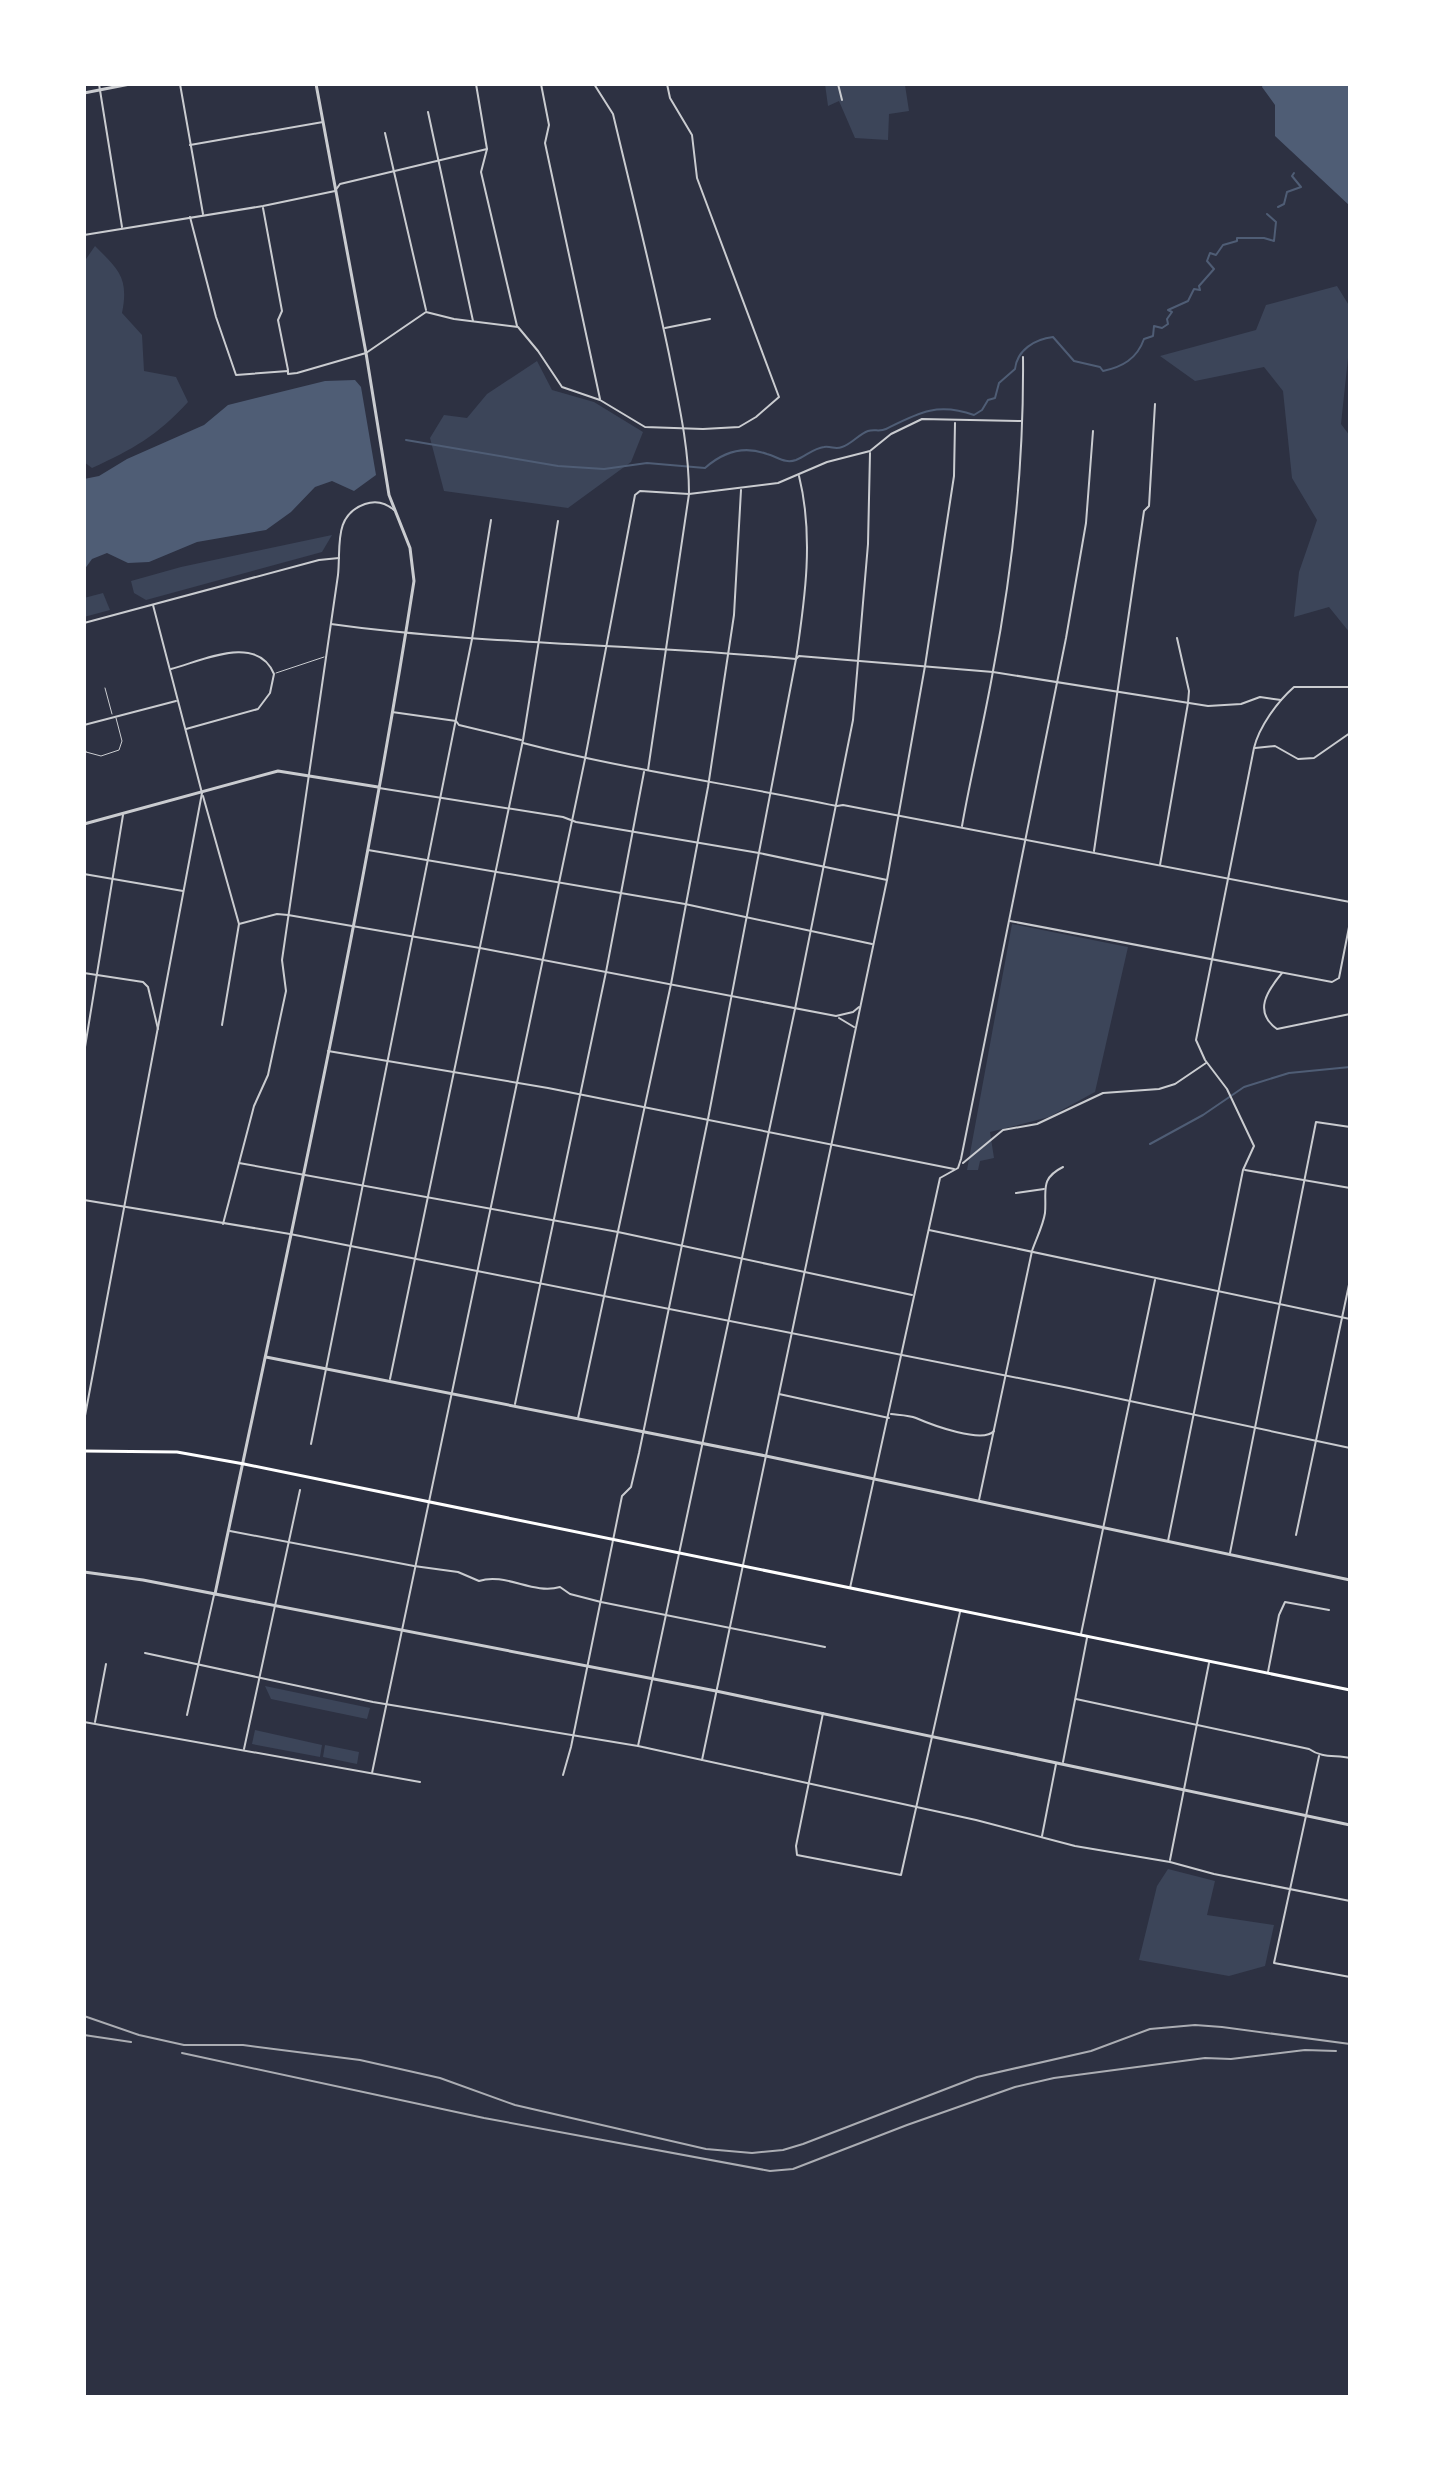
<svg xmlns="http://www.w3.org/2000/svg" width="1434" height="2481" font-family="'Alegreya Sans',sans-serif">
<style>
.green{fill:#3c4559}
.water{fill:#4f5d75}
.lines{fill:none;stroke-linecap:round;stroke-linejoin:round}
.stream{stroke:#4f5d75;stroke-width:2}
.service{stroke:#caccd0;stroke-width:1}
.minor{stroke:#caccd0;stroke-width:2}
.tertiary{stroke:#caccd0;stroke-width:3}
.secondary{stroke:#fff;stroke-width:3}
.rail{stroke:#abadb3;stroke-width:2}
</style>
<rect width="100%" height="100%" fill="#2d3142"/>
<g class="green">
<path d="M 825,84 L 905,85 L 909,111 L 889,114 L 888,140 L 855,138 L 839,101 L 828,106 Z"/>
<path d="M 95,246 C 119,270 129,278 122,313 L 142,335 L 144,371 L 176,377 L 188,402 C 158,435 132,450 92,468 L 84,462 L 84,262 Z"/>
<path d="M 1337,286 L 1350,307 L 1350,339 L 1341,424 L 1350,436 L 1350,633 L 1329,607 L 1294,617 L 1299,572 L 1317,520 L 1292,478 L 1283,391 L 1264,367 L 1195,381 L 1160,356 L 1256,330 L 1266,305 Z"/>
<path d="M 537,361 L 552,390 L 594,402 L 643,432 L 631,462 L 568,508 L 444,491 L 430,438 L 444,415 L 467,418 L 487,394 Z"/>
<path d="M 332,535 L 322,552 L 146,600 L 134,593 L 131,581 L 181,567 Z"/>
<path d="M 103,593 L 110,610 L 84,617 L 84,598 Z"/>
<path d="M 1012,924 L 1128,947 L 1095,1092 L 1049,1117 L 990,1132 L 994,1158 L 980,1161 L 978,1170 L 967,1170 Z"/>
<path d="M 265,1686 L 370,1708 L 367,1719 L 271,1699 Z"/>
<path d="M 255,1730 L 322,1745 L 320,1757 L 252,1744 Z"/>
<path d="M 325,1745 L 359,1752 L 357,1764 L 323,1757 Z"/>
<path d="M 1168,1869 L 1215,1881 L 1207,1915 L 1274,1925 L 1265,1966 L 1229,1976 L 1139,1960 L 1157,1886 Z"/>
</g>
<g class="water">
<path d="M 1263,84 L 1350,84 L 1350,206 L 1275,136 L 1275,105 L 1262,87 Z"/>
<path d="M 355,380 L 361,387 L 376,475 L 354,491 L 332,481 L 315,487 L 291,512 L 266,530 L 197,542 L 149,562 L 128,563 L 107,553 L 92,559 L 84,570 L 84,479 L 99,476 L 127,459 L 204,425 L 228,405 L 325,381 Z"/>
</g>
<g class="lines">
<g class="stream">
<path d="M 1278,207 L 1284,204 L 1287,192 L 1301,187 L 1292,176 L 1294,173"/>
<path d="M 406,440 L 558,466 L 604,469 L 647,463 L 705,468 C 723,452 743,445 767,454 C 778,457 785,464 796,460 C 806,456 814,448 824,447 C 832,446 835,450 842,447 C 852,444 859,434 868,431 C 874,429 880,432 886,429 C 918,413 937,402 974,415 L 982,410 L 988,400 L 995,398 L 999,383 L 1015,369 C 1017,350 1035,339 1053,337 L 1074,361 L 1100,367 L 1103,371 C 1122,367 1137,359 1144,339 L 1153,336 L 1154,326 L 1162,328 L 1168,324 L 1167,319 L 1172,312 L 1168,310 L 1188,301 L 1194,289 L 1200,290 L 1199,286 L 1214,269 L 1207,261 L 1210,253 L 1216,255 L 1223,245 L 1237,241 L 1237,238 L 1264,238 L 1274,241 L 1276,222 L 1267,214"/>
<path d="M 1150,1144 L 1203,1115 L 1244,1087 L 1289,1073 L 1350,1067"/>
</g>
<g class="service">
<path d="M 276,673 L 324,657"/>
<path d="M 105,688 L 112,714"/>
<path d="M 84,745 L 86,752 L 101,756 L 119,750 L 122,741 L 116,718"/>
</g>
<g class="minor">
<path d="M 99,84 L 122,227"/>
<path d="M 180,84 L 203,214"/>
<path d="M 476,84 L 487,149 L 481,172 L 517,326"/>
<path d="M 541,84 L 549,125 L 545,143 L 600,399"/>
<path d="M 594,84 L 613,114 C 632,194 652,273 669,354 C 678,400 689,446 689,494 L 648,770"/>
<path d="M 838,84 L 842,100"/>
<path d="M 428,112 L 473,321"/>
<path d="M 385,133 L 426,310"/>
<path d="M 190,145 L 323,122"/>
<path d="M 263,208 L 282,311 L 278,320 L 288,370"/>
<path d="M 190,217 L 216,317 L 236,375 L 288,371 L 288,374 L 297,373 L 366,353 L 426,312 L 454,319 L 518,327 L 538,351 L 562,387 L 600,400 L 645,427 L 703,429 L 739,427 L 756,417 L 779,397 L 697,178 L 692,135 L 670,98 L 667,84"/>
<path d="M 84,235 L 263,206 L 335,191 L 340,184 L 487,149"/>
<path d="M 665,328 L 710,319"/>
<path d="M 84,623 L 319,560 L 339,558"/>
<path d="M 331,624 C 485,645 641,644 796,659 L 799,656 L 993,672 L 1208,706 L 1241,704 L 1260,697 L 1281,700"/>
<path d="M 171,669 C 202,661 257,633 274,674 L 270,693 L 258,709 L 186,729"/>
<path d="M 392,712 L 456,721 L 459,725 L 521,740"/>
<path d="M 84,725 L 176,701"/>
<path d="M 523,743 C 627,770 732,784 837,806 L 843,805 L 1350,902"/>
<path d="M 1255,748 L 1275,746 L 1298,759 L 1314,758 L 1350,733"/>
<path d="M 379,788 L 563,817 L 576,822 L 759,853 L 887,880"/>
<path d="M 203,796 L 239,924 L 222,1025"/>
<path d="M 962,826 C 971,774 984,723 993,671 C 1013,568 1024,463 1023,357"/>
<path d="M 368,850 L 685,904 L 872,944"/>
<path d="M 1094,851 L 1144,511 L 1149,506 L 1155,404"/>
<path d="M 1160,865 L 1188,703 L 1189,691 L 1177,638"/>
<path d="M 84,874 L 183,891"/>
<path d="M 1010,921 L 1332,982 L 1339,978 L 1350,922"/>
<path d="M 239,924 L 277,914 L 288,915 L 480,948 L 836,1016 L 853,1012 L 859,1007"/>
<path d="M 84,973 L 143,982 L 148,987 L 158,1029"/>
<path d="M 1282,973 C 1267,991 1253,1012 1277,1029 L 1350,1014"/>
<path d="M 839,1018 L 854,1027"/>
<path d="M 328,1051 L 548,1088 L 954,1169"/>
<path d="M 84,1053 L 123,815"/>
<path d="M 239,1163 L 618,1232 L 912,1295"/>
<path d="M 963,1163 L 1003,1130 L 1037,1124 L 1103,1093 L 1159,1089 L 1175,1084 L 1206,1063"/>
<path d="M 1245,1170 L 1350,1188"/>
<path d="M 1016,1193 L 1044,1189"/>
<path d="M 84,1200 L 290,1234 L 1069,1388 L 1350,1448"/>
<path d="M 223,1224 L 254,1106 L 268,1075 L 286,991 L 282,960 L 338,575 C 341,547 333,515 365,504 C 376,500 386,503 394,510"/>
<path d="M 929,1230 L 1350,1319"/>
<path d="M 390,1379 L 523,740 L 558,521"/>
<path d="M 779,1394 L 889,1418"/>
<path d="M 515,1404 L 606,972 L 644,772"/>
<path d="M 891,1414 C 899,1415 909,1415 916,1418 C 932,1425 983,1444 994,1431"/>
<path d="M 578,1418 L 671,984 L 708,787 L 734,615 L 741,490"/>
<path d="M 84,1421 L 202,793 L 153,605"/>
<path d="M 311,1444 L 472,639 L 491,520"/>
<path d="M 979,1500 L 1032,1251 C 1036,1239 1043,1226 1045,1213 C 1047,1191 1039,1179 1063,1167"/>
<path d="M 230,1531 L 414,1566 L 458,1572 L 479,1581 C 505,1572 533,1595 560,1587 L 570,1594 L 601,1602 L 825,1647"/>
<path d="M 1296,1535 L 1350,1280"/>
<path d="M 1168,1541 L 1243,1170 L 1254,1146 L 1227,1089 L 1205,1060 L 1196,1040 L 1254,748 C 1259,727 1277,702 1294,687 L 1350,687"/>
<path d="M 1230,1553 L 1316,1122 L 1350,1127"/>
<path d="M 850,1588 L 940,1178 L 958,1168 L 961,1159 L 1066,638 L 1086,523 L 1093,431"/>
<path d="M 1081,1634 L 1155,1280"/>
<path d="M 145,1653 L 373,1702 L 638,1746 L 976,1820 L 1075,1846 L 1170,1862 L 1214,1874 L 1350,1901"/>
<path d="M 1268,1672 L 1279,1615 L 1285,1602 L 1329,1610"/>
<path d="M 1076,1699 L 1309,1749 C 1322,1758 1334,1755 1350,1758"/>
<path d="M 823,1713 L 796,1846 L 797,1855 L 901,1875 L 960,1612"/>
<path d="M 187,1715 L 214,1595"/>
<path d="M 84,1722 L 420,1782"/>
<path d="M 95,1722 L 106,1664"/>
<path d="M 638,1746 L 795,1009 L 853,720 L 868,544 L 870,453"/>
<path d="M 244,1749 L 300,1490"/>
<path d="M 1319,1756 L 1274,1963 L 1350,1977"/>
<path d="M 702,1760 L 887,880 L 925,666 L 944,541 L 954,476 L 955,423"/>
<path d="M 1063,1762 L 1087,1638"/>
<path d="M 372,1773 L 585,759 L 635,495 L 640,491 L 689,494 L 778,483 L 827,462 L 870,451 L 891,434 L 922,419 L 1022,421"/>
<path d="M 563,1775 L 571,1747 L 622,1496 L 631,1487 L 639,1453 L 708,1119 L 796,659 C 805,599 814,536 799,476"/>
<path d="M 1042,1836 L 1056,1764"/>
<path d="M 1170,1860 L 1209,1663"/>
</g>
<g class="tertiary">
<path d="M 84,93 L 130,84"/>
<path d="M 84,824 L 278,771 L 378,787"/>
<path d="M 266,1357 L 766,1456 L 1350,1580"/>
<path d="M 84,1572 L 143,1580 L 716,1691 L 1350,1825"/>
<path d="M 215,1594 C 286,1257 361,921 414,581 L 410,548 L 389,495 L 366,353 L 316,84"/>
</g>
<path class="secondary" d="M 84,1451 L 177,1452 L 244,1464 L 1350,1690"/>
<g class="rail">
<path d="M 84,2016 L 139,2035 L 184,2045 L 243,2045 L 360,2060 L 440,2078 L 515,2105 L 706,2149 L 752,2153 L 783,2150 L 803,2144 L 977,2077 L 1091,2051 L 1150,2029 L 1195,2025 L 1222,2027 L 1350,2044"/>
<path d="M 84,2035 L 131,2042"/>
<path d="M 182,2053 L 484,2118 L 770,2171 L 793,2169 L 907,2125 L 1015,2087 L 1054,2078 L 1205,2058 L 1231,2059 L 1305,2050 L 1336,2051"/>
</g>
</g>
<rect width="1434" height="2481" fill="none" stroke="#ffffff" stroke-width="172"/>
</svg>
